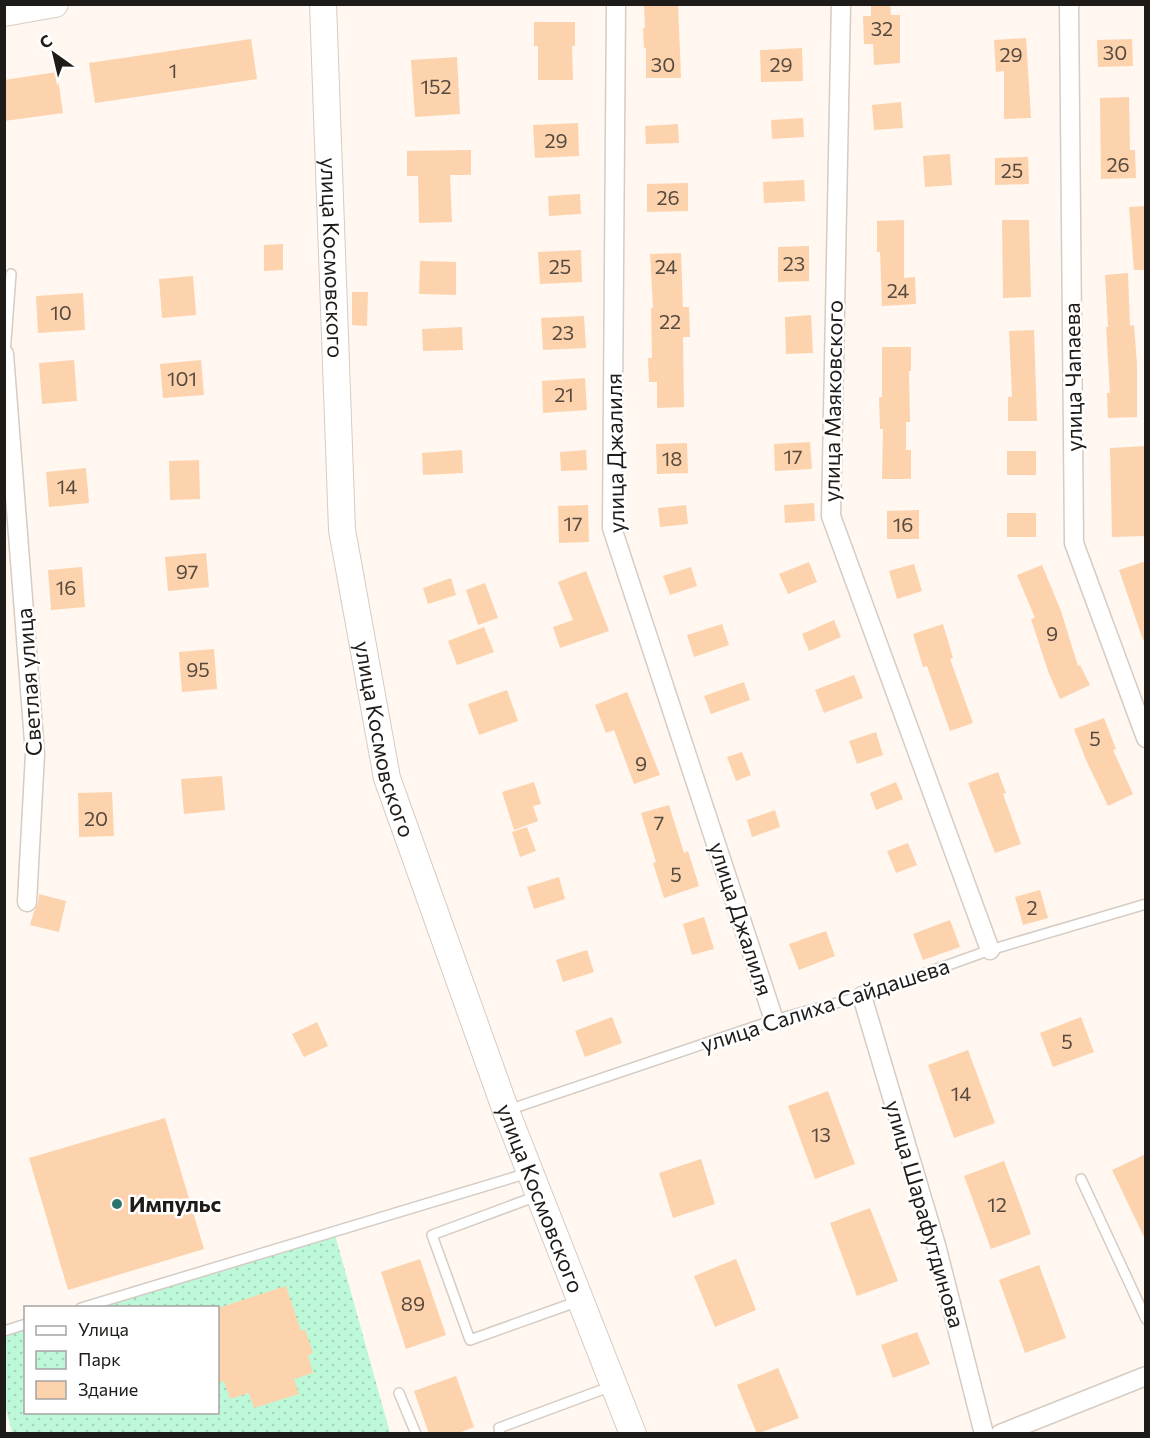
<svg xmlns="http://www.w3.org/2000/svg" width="1150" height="1438" font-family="Commissioner,sans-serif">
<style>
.park{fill:url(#park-dots)}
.building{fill:#fdd3ae}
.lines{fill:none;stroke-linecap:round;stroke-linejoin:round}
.lane-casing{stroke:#d5ccc4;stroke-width:12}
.street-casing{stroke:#d5ccc4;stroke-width:21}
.secondary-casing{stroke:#d5ccc4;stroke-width:28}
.lane{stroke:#fff;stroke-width:9}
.street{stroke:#fff;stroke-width:18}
.secondary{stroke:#fff;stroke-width:26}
.poi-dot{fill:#2d746c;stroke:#fff;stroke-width:2}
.labels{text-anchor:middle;stroke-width:5;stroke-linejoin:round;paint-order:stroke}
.number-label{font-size:20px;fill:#56493e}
.street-label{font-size:22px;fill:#1e1b18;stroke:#fff}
.poi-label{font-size:22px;font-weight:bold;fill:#1e1b18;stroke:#fff;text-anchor:start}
</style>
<defs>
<pattern id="park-dots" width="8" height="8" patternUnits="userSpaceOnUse" patternTransform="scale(1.5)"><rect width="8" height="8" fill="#bdf9d8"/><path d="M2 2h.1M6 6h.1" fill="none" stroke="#a2d5b9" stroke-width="1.8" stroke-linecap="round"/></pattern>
</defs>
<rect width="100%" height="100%" fill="#fff7f0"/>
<path class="park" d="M 334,1231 L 390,1433 L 12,1433 L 5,1405 L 4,1327 L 25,1321 L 26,1412 L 218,1412 L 218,1308 L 73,1307 Z"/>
<g class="building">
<path d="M 644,4 L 678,4 L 681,78 L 646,78 L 646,48 L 644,48 L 643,28 L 645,28 Z"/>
<path d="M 871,4 L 890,4 L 891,15 L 900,15 L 900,63 L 874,65 L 873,44 L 864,44 L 863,16 L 871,16 Z"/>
<path d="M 534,22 L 575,22 L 575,46 L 572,46 L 573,80 L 538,80 L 538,46 L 534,46 Z"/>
<path d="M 1026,38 L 1031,118 L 1004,119 L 1004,71 L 996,72 L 994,40 Z"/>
<path d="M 251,39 L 257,79 L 95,103 L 89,63 Z"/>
<path d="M 1132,39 L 1133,66 L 1098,67 L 1097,40 Z"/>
<path d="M 802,48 L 803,81 L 761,82 L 760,50 Z"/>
<path d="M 457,57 L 460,114 L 415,117 L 411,60 Z"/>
<path d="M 57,72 L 63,113 L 4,121 L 4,80 Z"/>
<path d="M 1129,97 L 1130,150 L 1135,150 L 1136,178 L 1101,179 L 1100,98 Z"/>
<path d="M 901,102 L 903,128 L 874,130 L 872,105 Z"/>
<path d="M 803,118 L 804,137 L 772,139 L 771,120 Z"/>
<path d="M 578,123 L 579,156 L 535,158 L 533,125 Z"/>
<path d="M 678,124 L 679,143 L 646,144 L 645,126 Z"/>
<path d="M 471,150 L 471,175 L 450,175 L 452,222 L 419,223 L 418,176 L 407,176 L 407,151 Z"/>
<path d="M 950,154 L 952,185 L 925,187 L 923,156 Z"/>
<path d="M 1028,157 L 1029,184 L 995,185 L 995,158 Z"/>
<path d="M 804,180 L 805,201 L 764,203 L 763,182 Z"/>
<path d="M 688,183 L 688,211 L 647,212 L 647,184 Z"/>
<path d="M 580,194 L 581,214 L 549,216 L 548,196 Z"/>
<path d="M 1146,206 L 1146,270 L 1134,270 L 1129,207 Z"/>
<path d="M 904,220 L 904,278 L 915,277 L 916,304 L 882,306 L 880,252 L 877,252 L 877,221 Z"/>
<path d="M 1002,220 L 1029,220 L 1031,297 L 1003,298 Z"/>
<path d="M 283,244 L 283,270 L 264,271 L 264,245 Z"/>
<path d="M 809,246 L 809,281 L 778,282 L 778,247 Z"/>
<path d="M 581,250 L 582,282 L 540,284 L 538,252 Z"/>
<path d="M 681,253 L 683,307 L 689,307 L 690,337 L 683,337 L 684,407 L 657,408 L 657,382 L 649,382 L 648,358 L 652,358 L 651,308 L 653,308 L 650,254 Z"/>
<path d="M 420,261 L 456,262 L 456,295 L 419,294 Z"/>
<path d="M 1128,273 L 1130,326 L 1134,325 L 1137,364 L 1137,417 L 1108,418 L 1107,393 L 1110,393 L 1106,327 L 1108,327 L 1105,275 Z"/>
<path d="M 193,276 L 196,315 L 162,318 L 159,279 Z"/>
<path d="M 352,292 L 368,292 L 367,326 L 352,325 Z"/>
<path d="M 83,293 L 85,330 L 38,333 L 36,296 Z"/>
<path d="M 811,315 L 813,353 L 786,354 L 785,317 Z"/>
<path d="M 584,316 L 586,348 L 543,350 L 541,318 Z"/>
<path d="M 462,327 L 463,350 L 423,351 L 422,329 Z"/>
<path d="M 1034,330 L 1037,421 L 1008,421 L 1008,397 L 1012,397 L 1009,331 Z"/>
<path d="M 882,347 L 911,347 L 911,371 L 909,371 L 910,422 L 906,422 L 906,450 L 911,450 L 911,479 L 882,479 L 883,429 L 880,429 L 879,397 L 882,397 Z"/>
<path d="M 74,360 L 77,401 L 42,404 L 39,363 Z"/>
<path d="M 201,360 L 204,395 L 163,398 L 160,364 Z"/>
<path d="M 585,378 L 587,410 L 543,413 L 542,381 Z"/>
<path d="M 810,442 L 812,469 L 775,471 L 774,444 Z"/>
<path d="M 687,443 L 688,473 L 657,474 L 656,444 Z"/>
<path d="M 1146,446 L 1146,536 L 1112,537 L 1110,448 Z"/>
<path d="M 462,450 L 463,473 L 423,475 L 422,453 Z"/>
<path d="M 586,450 L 587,470 L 561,471 L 560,452 Z"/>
<rect x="1007" y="451" width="29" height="24"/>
<path d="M 199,460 L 200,499 L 170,500 L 169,461 Z"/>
<path d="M 86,468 L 89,503 L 49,507 L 46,472 Z"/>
<path d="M 814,503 L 815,521 L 785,523 L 784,505 Z"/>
<path d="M 588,505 L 589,542 L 559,543 L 558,506 Z"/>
<path d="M 686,505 L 688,524 L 660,527 L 658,508 Z"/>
<path d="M 919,510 L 919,539 L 887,539 L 887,511 Z"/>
<rect x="1007" y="513" width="29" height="24"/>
<path d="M 206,553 L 209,587 L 168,591 L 165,557 Z"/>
<path d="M 1146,561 L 1146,639 L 1143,640 L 1119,570 Z"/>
<path d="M 809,562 L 817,582 L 788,594 L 779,574 Z"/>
<path d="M 914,564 L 922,591 L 897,599 L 889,571 Z"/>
<path d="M 1042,565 L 1061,611 L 1078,666 L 1080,665 L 1090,685 L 1060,699 L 1048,671 L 1031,619 L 1035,618 L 1017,575 Z"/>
<path d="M 82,567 L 85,607 L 51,610 L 48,570 Z"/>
<path d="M 691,567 L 697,586 L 670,595 L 663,576 Z"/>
<path d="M 586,571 L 609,631 L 560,648 L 553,627 L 573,620 L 558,582 Z"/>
<path d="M 451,578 L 456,595 L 428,604 L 423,588 Z"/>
<path d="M 485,583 L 498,618 L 478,625 L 466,590 Z"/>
<path d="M 834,620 L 841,637 L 809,651 L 802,634 Z"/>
<path d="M 722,624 L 729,645 L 694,657 L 687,635 Z"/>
<path d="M 943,624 L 953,658 L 950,659 L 973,723 L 950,731 L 927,666 L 923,667 L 913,634 Z"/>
<path d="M 484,627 L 494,652 L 457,665 L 448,641 Z"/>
<path d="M 214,649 L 217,689 L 182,692 L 179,652 Z"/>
<path d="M 854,675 L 863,698 L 824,713 L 815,690 Z"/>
<path d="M 744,682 L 750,700 L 711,714 L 704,696 Z"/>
<path d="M 507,690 L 518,721 L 479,735 L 468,704 Z"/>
<path d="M 627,692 L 660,775 L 634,784 L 614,730 L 606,733 L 595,705 Z"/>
<path d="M 1104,718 L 1116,749 L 1113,750 L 1133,794 L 1108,806 L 1086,760 L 1074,729 Z"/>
<path d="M 876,732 L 883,755 L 857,764 L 849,741 Z"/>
<path d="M 742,752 L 751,775 L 736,781 L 727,757 Z"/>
<path d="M 998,772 L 1006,793 L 1003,794 L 1021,844 L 995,853 L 968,783 Z"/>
<path d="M 222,776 L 225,810 L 184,814 L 181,779 Z"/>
<path d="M 534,782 L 541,804 L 533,806 L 538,821 L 514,830 L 502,792 Z"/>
<path d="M 896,782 L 903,799 L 876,810 L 870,793 Z"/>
<path d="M 112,792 L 114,836 L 79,837 L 78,793 Z"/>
<path d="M 669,805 L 684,853 L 688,851 L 699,886 L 664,898 L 653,863 L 656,862 L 641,813 Z"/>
<path d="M 775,810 L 780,827 L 752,837 L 747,820 Z"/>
<path d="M 527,827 L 536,851 L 520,857 L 512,832 Z"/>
<path d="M 908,843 L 917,865 L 896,873 L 887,851 Z"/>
<path d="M 559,877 L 565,899 L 534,909 L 527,887 Z"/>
<path d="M 1040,890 L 1048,918 L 1023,925 L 1015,897 Z"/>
<path d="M 39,894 L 66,901 L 59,932 L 30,925 L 34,911 L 38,903 Z"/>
<path d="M 704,917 L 714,949 L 692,955 L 683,924 Z"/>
<path d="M 950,920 L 960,947 L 923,960 L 913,934 Z"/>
<path d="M 826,931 L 835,956 L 799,970 L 789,944 Z"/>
<path d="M 587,950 L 594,972 L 563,982 L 556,960 Z"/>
<path d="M 612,1017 L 622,1043 L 585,1057 L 575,1031 Z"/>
<path d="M 1081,1017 L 1094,1052 L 1053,1067 L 1040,1033 Z"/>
<path d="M 317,1022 L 328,1046 L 304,1057 L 292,1034 Z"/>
<path d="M 968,1050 L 995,1123 L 954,1138 L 928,1065 Z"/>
<path d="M 828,1091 L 855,1164 L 815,1179 L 788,1106 Z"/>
<path d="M 165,1118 L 204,1249 L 68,1290 L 29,1158 Z"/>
<path d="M 1146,1154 L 1146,1241 L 1112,1170 Z"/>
<path d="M 701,1159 L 715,1204 L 673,1218 L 659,1173 Z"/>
<path d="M 1004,1161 L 1031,1234 L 991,1249 L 964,1176 Z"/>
<path d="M 870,1208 L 898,1281 L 857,1296 L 830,1223 Z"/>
<path d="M 420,1259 L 446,1335 L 406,1349 L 381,1272 Z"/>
<path d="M 736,1259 L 756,1310 L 715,1327 L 694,1276 Z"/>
<path d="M 1039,1265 L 1066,1338 L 1025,1353 L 999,1280 Z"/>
<path d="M 286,1286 L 301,1331 L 305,1329 L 313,1353 L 308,1355 L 313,1373 L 294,1379 L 299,1394 L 254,1408 L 249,1393 L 230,1399 L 224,1381 L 218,1383 L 218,1308 Z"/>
<path d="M 917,1332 L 930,1364 L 893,1378 L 881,1345 Z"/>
<path d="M 778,1368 L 799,1418 L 757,1434 L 737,1385 Z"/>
<path d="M 456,1376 L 474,1427 L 456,1434 L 429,1434 L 414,1391 Z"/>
</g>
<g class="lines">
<g class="lane-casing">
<g id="lane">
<path d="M 5,354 L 11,274"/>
<path d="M 508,1110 L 774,1020 L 862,996 L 990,950 L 1146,904"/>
<path d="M 1081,1179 L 1146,1319"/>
<path d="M 537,1196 L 432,1235 L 470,1340 L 579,1301"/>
<path d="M 81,1308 L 528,1173"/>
<path d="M 4,1331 L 26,1324"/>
<path d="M 399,1393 L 416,1434"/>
<path d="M 500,1434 L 499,1428 L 612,1386"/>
</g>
</g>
<g class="street-casing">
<g id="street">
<path d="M 616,4 L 612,528 L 774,1020"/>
<path d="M 841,4 L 831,516 L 990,950"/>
<path d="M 1069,4 L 1074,543 L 1146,738"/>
<path d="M 4,354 L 35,754 L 27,902"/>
<path d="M 862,996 L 936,1245 L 984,1434"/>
<path d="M 1000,1434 L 1146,1376"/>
</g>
</g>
<g class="secondary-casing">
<g id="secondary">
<path id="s1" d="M 323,4 L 342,530 L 387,778 L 506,1111 L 633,1434"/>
<path d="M 4,13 L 55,4"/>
</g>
</g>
<use href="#lane" class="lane"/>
<use href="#street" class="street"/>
<use href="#secondary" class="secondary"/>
</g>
<circle class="poi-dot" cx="117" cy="1204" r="6"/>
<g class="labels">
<g class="number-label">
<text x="882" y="36">32</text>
<text x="1115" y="60">30</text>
<text x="1011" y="62">29</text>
<text x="663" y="72">30</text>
<text x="781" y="72">29</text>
<text x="173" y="78">1</text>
<text x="436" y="94">152</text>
<text x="556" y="148">29</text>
<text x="1118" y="172">26</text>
<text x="1012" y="178">25</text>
<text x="668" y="205">26</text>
<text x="794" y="271">23</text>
<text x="560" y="274">25</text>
<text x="666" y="274">24</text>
<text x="898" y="298">24</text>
<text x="61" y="320">10</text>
<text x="670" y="329">22</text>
<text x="563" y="340">23</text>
<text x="182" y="386">101</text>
<text x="564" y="402">21</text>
<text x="793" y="464">17</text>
<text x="672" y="466">18</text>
<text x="67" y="494">14</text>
<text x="573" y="531">17</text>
<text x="903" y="532">16</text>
<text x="187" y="579">97</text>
<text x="66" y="595">16</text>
<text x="1052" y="641">9</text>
<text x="198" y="677">95</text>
<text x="1095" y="746">5</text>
<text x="641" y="771">9</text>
<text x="96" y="826">20</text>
<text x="659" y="830">7</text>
<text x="676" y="882">5</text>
<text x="1032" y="915">2</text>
<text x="1067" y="1049">5</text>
<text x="961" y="1101">14</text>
<text x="821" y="1142">13</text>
<text x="997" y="1212">12</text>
<text x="413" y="1311">89</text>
</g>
<g class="street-label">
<text dy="8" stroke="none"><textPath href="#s1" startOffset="254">улица Космовского</textPath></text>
<text transform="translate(1073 377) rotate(-91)" y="8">улица Чапаева</text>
<text transform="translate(833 401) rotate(-89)" y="8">улица Маяковского</text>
<text transform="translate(615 453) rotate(-91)" y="8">улица Джалиля</text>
<text transform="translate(29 682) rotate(-94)" y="8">Светлая улица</text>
<text dy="8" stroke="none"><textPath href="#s1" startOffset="740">улица Космовского</textPath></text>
<text transform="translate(741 919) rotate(72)" y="8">улица Джалиля</text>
<text transform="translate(825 1005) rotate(-18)" y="8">улица Салиха Сайдашева</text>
<text dy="8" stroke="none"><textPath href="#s1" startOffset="1226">улица Космовского</textPath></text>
<text transform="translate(925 1214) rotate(74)" y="8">улица Шарафутдинова</text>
</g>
<g class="poi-label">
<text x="129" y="1212">Импульс</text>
</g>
</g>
<rect width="1150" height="1438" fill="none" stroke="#1e1b18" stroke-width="12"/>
<rect x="24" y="1306" width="195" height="108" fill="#ffffff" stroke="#a5a4a3" stroke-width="1.5"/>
<rect x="36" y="1326" width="30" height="9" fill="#ffffff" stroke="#a5a4a3" stroke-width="1.5"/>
<text x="78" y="1336" font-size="18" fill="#1e1b18">Улица</text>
<rect x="36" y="1351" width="30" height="18" fill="url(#park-dots)" stroke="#a5a4a3" stroke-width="1.5"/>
<text x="78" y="1366" font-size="18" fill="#1e1b18">Парк</text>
<rect x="36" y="1381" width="30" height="18" fill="#fdd3ae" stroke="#a5a4a3" stroke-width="1.5"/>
<text x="78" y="1396" font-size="18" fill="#1e1b18">Здание</text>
<g transform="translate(54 54) rotate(326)" stroke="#ffffff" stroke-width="4.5" paint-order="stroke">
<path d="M0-4.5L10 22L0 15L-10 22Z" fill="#1e1b18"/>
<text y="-9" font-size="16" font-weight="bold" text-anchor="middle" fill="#1e1b18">С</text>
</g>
</svg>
